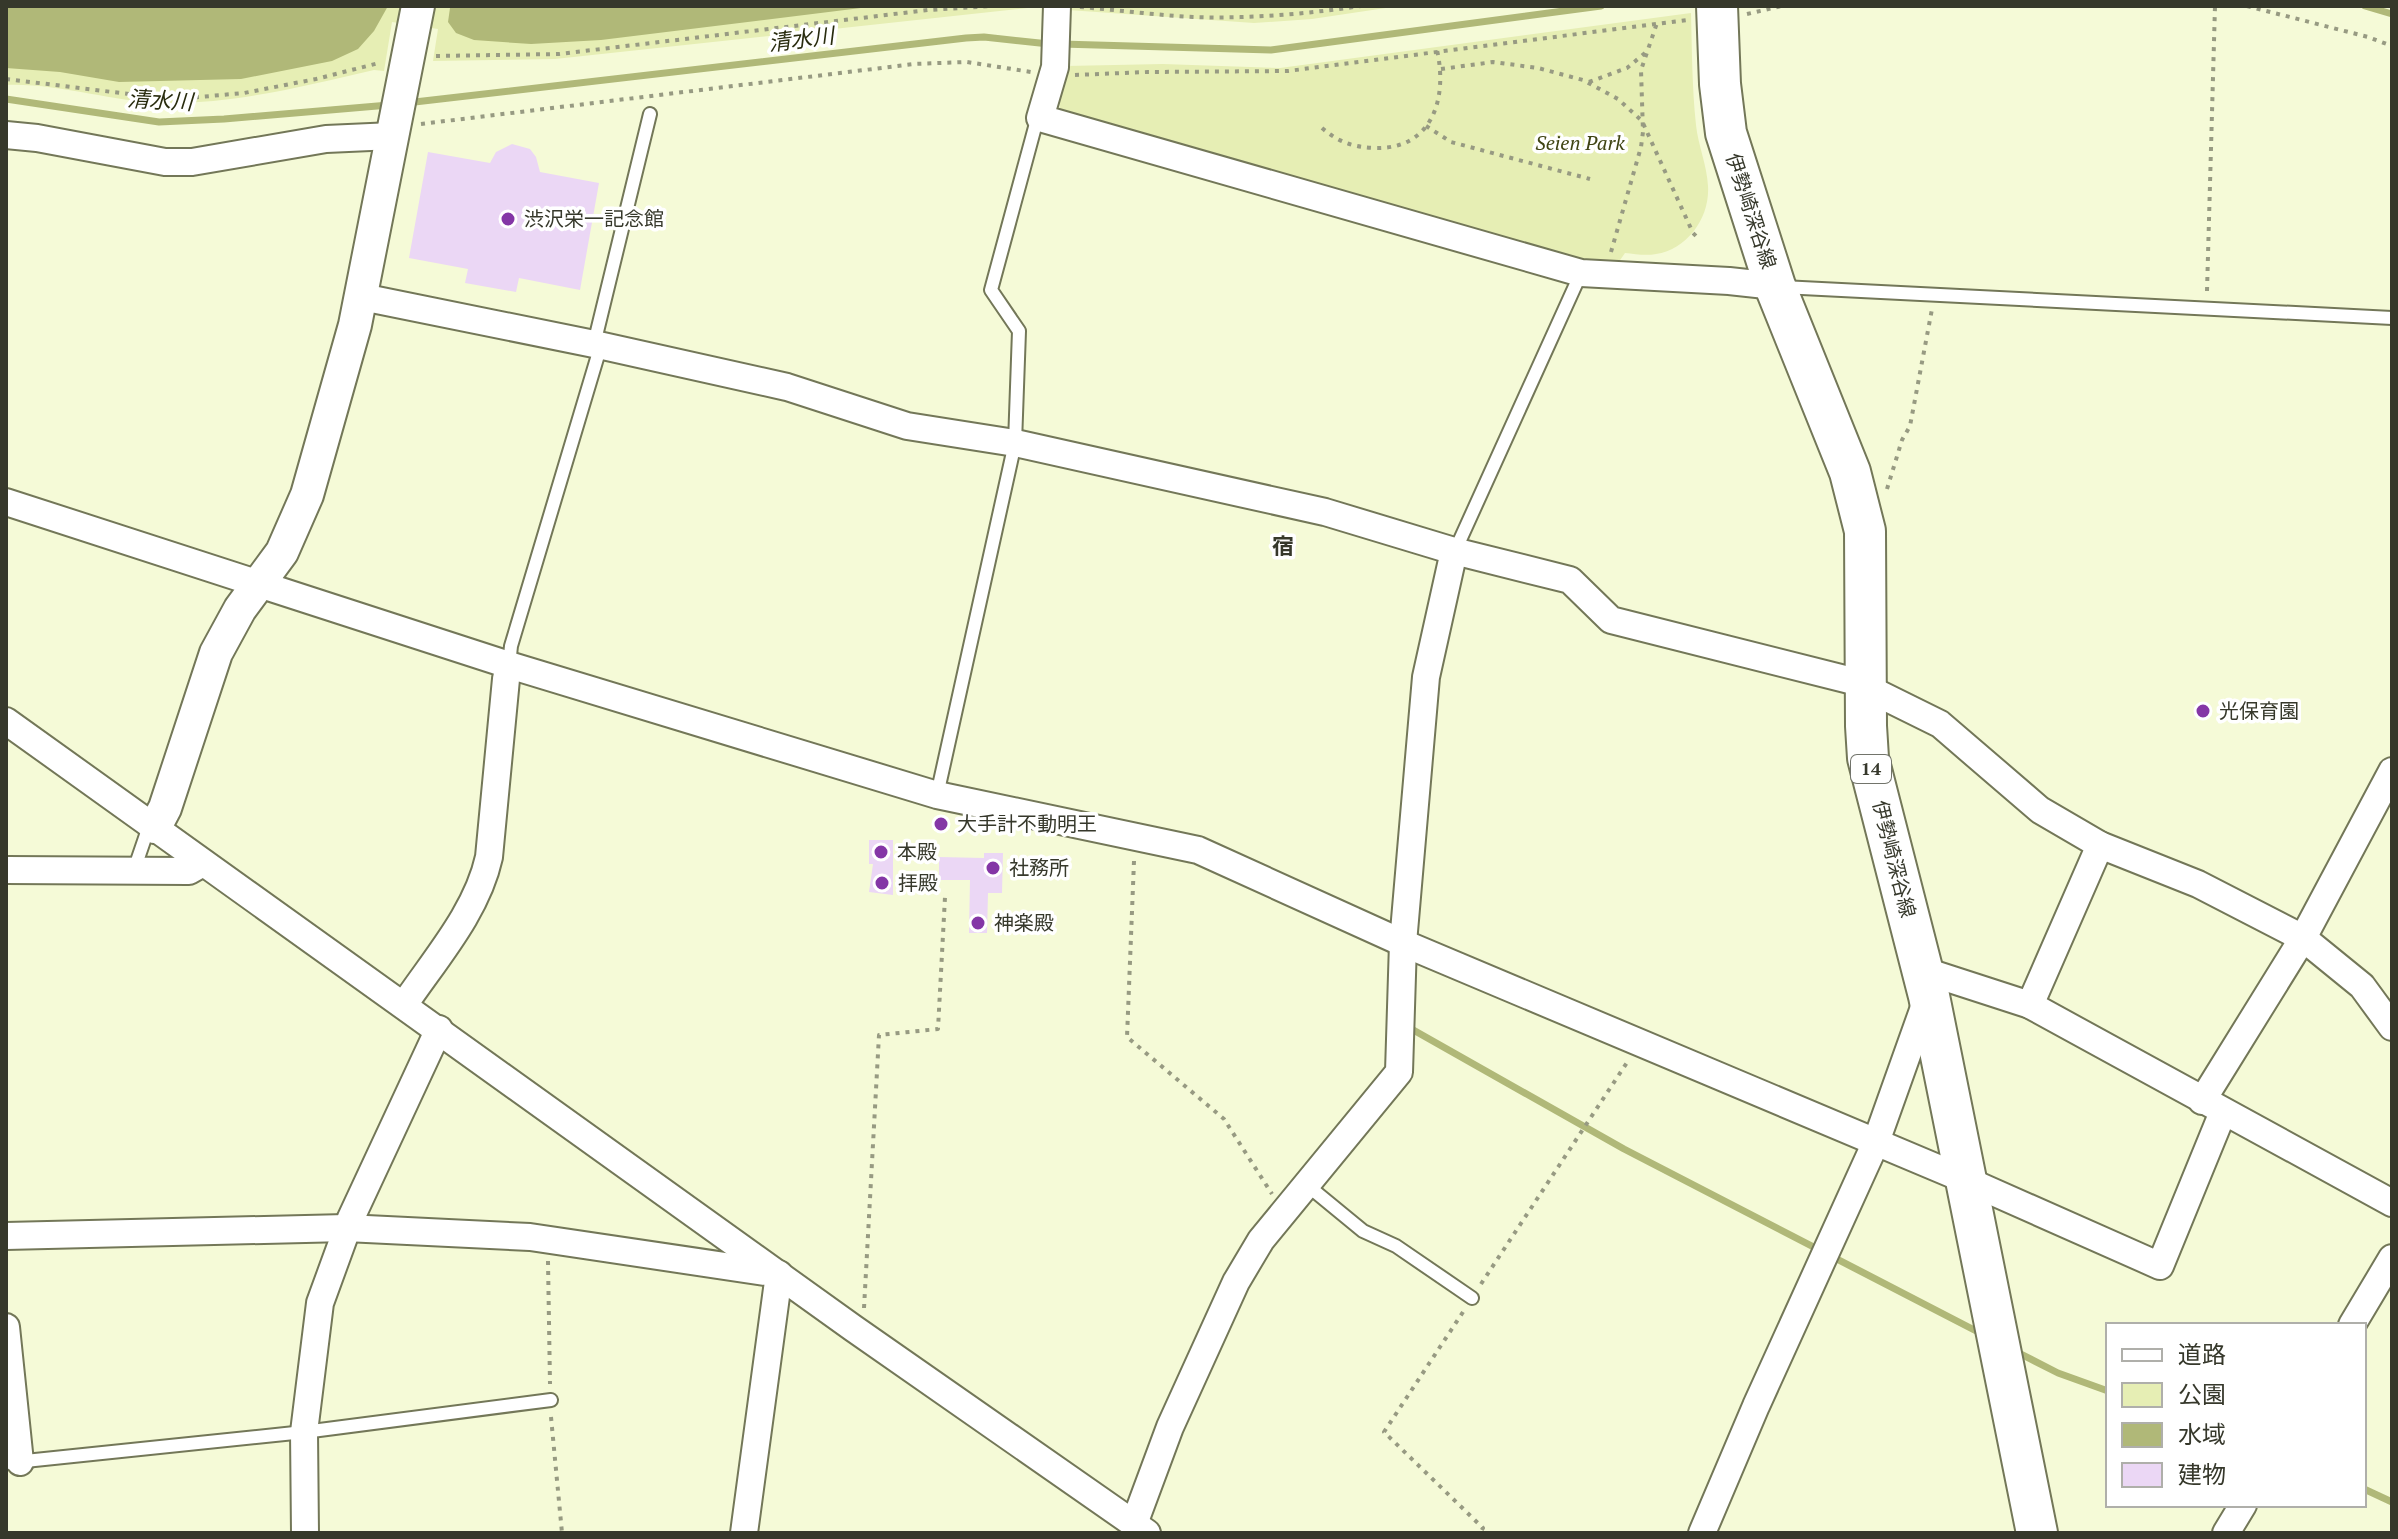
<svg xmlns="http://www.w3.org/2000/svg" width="2398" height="1539" font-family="'PT Serif','Noto Sans JP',serif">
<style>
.green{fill:#e6eeb4}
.water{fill:#b0b878}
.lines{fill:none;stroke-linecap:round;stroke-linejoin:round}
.stream{stroke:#b0b878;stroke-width:7}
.building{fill:#ebd7f5}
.service-casing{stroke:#737758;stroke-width:16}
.minor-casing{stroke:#737758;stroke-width:30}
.tertiary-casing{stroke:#737758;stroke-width:36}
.primary-casing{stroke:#737758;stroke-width:44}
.path{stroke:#979a82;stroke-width:4;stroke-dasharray:4 6;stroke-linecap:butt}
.service{stroke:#fff;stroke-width:12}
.minor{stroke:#fff;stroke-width:26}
.tertiary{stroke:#fff;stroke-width:32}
.primary{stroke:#fff;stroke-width:40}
.poi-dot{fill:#8436a6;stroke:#fff;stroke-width:3}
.labels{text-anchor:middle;stroke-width:7;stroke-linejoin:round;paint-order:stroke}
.shield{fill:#fff;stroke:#72746b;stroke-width:2}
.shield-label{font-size:18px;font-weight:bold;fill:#36382b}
.park-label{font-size:20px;font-style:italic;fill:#3f4413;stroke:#fff}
.street-label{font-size:20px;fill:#36382b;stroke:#fff}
.poi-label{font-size:20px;fill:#36382b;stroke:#fff;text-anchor:start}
.water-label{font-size:22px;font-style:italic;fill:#292c0f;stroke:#fff}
.neighbourhood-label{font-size:22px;font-weight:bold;fill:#36382b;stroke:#fff}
</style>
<rect width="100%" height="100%" fill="#f5fad7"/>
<g class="green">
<path d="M 6,6 L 1046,6 L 555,59 L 433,61 L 438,29 L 392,22 L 384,71 L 374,70 C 304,86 236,104 164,103 C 111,102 59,83 6,85 Z"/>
<path d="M 1068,6 L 1399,6 L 1312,19 L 1254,23 L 1068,10 Z"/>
<path d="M 1691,13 C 1692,50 1692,87 1696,125 C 1698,145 1707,165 1708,186 C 1710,217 1688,249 1656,254 C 1646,256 1635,254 1625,253 L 1616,266 L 1581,264 L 1071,115 L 1060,109 L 1059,102 L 1066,66 L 1163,64 L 1280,68 Z"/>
</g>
<g class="water">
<path d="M 6,6 L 388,6 L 374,31 L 358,49 L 332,61 L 241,79 L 119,82 L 60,72 L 6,68 Z"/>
<path d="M 411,6 L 877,6 L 601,40 L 531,44 L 474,40 L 456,33 L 448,22 L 450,8 Z"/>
</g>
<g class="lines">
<g class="stream">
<path d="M 2365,6 L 2392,14"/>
<path d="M 1061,44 L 1271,50 L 1601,6"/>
<path d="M 6,99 L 159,122 L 224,119 L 389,105"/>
<path d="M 406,103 L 966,38 L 984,37 L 1049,44"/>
<path d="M 1408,1027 L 1624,1149 L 1982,1334"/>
<path d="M 2015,1351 L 2058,1373 L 2108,1391"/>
<path d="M 2364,1489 L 2392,1502"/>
</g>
</g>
<g class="building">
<path d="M 512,144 L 530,149 L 536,157 L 540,172 L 599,183 L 580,290 L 519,278 L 516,292 L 465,283 L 468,269 L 409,258 L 428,152 L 490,163 L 496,152 Z"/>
<path d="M 869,840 L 893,840 L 893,895 L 869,892 L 873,864 L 869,864 Z"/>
<path d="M 984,853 L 1003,853 L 1002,893 L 988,893 L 987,933 L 969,933 L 970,880 L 939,880 L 939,857 L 984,858 Z"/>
</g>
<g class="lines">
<g class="service-casing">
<g id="service">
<path d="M 1782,287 L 2392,318"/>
<path d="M 594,344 L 650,114"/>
<path d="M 1455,551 L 1581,273"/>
<path d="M 509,665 L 511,646 L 601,345"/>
<path d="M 937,795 L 1015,443 L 1019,331 L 991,290 L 1035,127 L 1040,118"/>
<path d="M 134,870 L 146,835 L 155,827"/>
<path d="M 1307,1185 L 1363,1231 L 1396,1246 L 1472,1298"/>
<path d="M 6,1463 L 304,1432 L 551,1400"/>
</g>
</g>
<g class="minor-casing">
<g id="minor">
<path d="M 1057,6 L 1055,67 L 1040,118 L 1581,273 L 1729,281 L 1775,286"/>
<path d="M 6,135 L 37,138 L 165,162 L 192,162 L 326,139 L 393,136"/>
<path d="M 362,297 L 594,344 L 787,387 L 907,426 L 1015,443 L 1325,512 L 1454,551 L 1570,580 L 1611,620 L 1853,681 L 1940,724 L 2040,810 L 2100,845 L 2198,884 L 2303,938 L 2362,986 L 2392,1027"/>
<path d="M 6,502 L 509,665 L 937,795 L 1198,850 L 1403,943 L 1966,1180 L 2160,1266 L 2223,1112"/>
<path d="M 6,721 L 853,1328 L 1147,1533"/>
<path d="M 6,870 L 189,871 L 203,863"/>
<path d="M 1922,970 L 2030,1005 L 2392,1203"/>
<path d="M 404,1005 C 435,959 477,912 489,857 L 506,679 L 509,665"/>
<path d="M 2030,1005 L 2100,845"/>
<path d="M 2202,1101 L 2303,938 L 2392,771"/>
<path d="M 6,1236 L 346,1228 L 530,1237 L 779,1274 L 744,1533"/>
<path d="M 2352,1325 L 2392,1258"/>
<path d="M 6,1327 L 20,1462"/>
<path d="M 1134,1524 L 1170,1427 L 1236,1282 L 1261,1240 L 1399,1072 L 1403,943 L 1426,677 L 1454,551"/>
<path d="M 305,1533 L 304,1432 L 320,1303 L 351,1218 L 439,1029"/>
<path d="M 1702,1533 L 1756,1406 L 1876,1142 L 1927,999"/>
<path d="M 2226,1533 L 2243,1505"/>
</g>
</g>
<g class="tertiary-casing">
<path id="tertiary" d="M 155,827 L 165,808 L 216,653 L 240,609 L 282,552 L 307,495 L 355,325 L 418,6"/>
</g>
<g class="primary-casing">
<path id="primary" d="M 1717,6 L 1720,84 L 1726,133 L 1775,286 L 1850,472 L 1865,531 L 1866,726 L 1868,758 L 1929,996 L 2037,1533"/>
</g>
<g class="path">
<path d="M 2247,6 L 2368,37 L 2392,46"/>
<path d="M 1080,7 C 1118,10 1155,15 1193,17 C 1249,19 1305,14 1361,6"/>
<path d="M 1747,14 L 1782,6"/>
<path d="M 436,56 L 559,54 L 928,10 L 993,6"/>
<path d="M 1441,69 L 1493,62 L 1538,68 L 1583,80 L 1618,99 L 1642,121 L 1693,233 L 1697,237"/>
<path d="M 1075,75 L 1148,72 L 1288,71 L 1687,20"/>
<path d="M 6,79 L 145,96 L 188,98 L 244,93 L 316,79 L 379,63"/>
<path d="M 1589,82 L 1627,68 L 1645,53"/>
<path d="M 421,124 L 914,64 L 967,62 L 1031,72"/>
<path d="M 1426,126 L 1451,142 L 1590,179"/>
<path d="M 1322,128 C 1338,142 1353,147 1374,148 C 1432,150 1448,99 1437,50"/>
<path d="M 1611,252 L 1641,147 L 1643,132 L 1641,70 L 1657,23"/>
<path d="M 2207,291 L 2215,6"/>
<path d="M 1887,489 L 1902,440 L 1910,426 L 1932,309"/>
<path d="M 1134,861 L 1127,1037 L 1224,1119 L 1272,1194"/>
<path d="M 548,1261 L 550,1384"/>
<path d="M 1481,1284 L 1628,1061"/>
<path d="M 864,1308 L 879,1035 L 938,1029 L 945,897"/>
<path d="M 1463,1312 L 1384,1432 L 1483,1528 L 1480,1533"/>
<path d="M 551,1417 L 562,1533"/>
</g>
<use href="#service" class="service"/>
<use href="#minor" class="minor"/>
<use href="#tertiary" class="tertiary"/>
<use href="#primary" class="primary"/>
</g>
<g class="poi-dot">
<circle cx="508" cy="219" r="8"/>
<circle cx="2203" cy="711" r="8"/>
<circle cx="941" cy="824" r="8"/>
<circle cx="881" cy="852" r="8"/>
<circle cx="993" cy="868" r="8"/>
<circle cx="882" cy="883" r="8"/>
<circle cx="978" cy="923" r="8"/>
</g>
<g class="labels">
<rect class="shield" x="1851" y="755" width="40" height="28" rx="6"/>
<g class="shield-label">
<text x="1871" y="775">14</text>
</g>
<g class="park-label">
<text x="1580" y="150">Seien Park</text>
</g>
<g class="street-label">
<text transform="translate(1751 211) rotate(72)" y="7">伊勢崎深谷線</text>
<text transform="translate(1894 859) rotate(76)" y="7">伊勢崎深谷線</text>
</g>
<g class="poi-label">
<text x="524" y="226">渋沢栄一記念館</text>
<text x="2219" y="718">光保育園</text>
<text x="957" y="831">大手計不動明王</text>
<text x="897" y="859">本殿</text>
<text x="1009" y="875">社務所</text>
<text x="898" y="890">拝殿</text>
<text x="994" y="930">神楽殿</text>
</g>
<g class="water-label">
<text transform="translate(801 39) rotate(-7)" y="8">清水川</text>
<text transform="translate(160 100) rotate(3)" y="8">清水川</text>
</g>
<g class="neighbourhood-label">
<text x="1283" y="554">宿</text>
</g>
</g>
<rect width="2398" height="1539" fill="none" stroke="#36382b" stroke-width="16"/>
<rect x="2106" y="1323" width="260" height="184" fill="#ffffff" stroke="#afafaa" stroke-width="2"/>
<rect x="2122" y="1349" width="40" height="12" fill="#ffffff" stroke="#afafaa" stroke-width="2"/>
<text x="2178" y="1363" font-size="24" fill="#36382b">道路</text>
<rect x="2122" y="1383" width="40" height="24" fill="#e6eeb4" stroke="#afafaa" stroke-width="2"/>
<text x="2178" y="1403" font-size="24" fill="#36382b">公園</text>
<rect x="2122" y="1423" width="40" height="24" fill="#b0b878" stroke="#afafaa" stroke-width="2"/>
<text x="2178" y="1443" font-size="24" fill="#36382b">水域</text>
<rect x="2122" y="1463" width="40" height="24" fill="#ebd7f5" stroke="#afafaa" stroke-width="2"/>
<text x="2178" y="1483" font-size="24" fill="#36382b">建物</text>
</svg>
